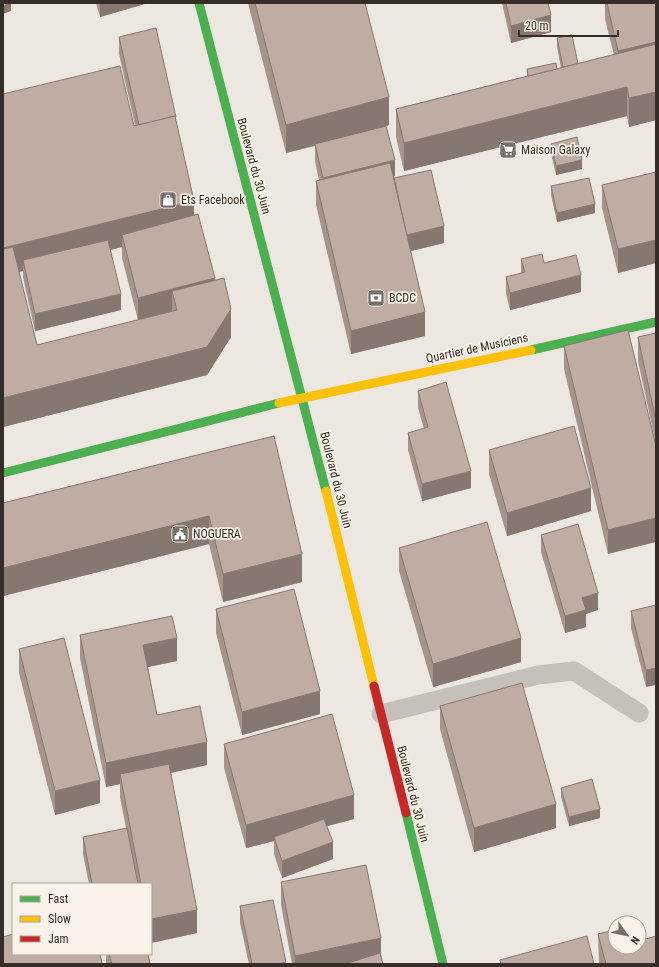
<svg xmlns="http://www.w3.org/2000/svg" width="659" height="967" font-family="'Roboto Condensed',sans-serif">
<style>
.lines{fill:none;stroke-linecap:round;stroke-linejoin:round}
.lane{stroke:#c5c0ba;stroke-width:19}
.fast{stroke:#4caf50;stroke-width:9}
.slow{stroke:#ffc107;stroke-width:9}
.jam{stroke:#c62828;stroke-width:9}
.wall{fill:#a4948b;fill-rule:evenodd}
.shaded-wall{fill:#867871}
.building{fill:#bfaca2;stroke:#867871}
.labels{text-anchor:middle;stroke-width:3.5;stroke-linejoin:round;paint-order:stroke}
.poi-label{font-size:12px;fill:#362d28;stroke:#f9f2e8;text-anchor:start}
.street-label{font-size:12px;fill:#362d28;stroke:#f9f2e8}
</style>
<rect width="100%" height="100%" fill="#ece7e0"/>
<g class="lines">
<path class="lane" d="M 381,714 L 538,675 L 574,671 L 639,713"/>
<g class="fast">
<path d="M 199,3 L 326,491"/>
<path d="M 531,350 L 656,322"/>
<path d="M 3,473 L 279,403"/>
<path d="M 406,813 L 443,964"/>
</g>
<g class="slow">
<path d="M 279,403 L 531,350"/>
<path d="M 326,491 L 374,686"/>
</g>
<path class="jam" d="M 374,686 L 406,813"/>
</g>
<g class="wall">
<path d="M 96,3 L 148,3 L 100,17 Z"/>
<path d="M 248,3 L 365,3 L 389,125 L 385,127 L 395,176 L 393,177 L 394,179 L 444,243 L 411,251 L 425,336 L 351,354 L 316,205 L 316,181 L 319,180 L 315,161 L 315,146 L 286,153 Z"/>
<path d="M 502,3 L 548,3 L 551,32 L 511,43 Z"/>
<path d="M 605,3 L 656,3 L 656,120 L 629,127 L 627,116 L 404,171 L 396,137 L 396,109 L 527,76 L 527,69 L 557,69 L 561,68 L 557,47 L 557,38 L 578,64 L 614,55 L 605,19 Z"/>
<path d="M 119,37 L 176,121 L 194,215 L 215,280 L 231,337 L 207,375 L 3,427 L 3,94 L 134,126 L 135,125 L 119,54 ZM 122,247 L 122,258 L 138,320 L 37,345 L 19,272 L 23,271 L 23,277 L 35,331 L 121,310 L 110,250 Z"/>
<path d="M 551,144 L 582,169 L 556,175 L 551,153 Z"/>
<path d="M 656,172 L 656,263 L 618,273 L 602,208 L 602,185 Z"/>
<path d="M 551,186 L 595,213 L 557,222 L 551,195 Z"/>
<path d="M 521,259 L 544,263 L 581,292 L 510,310 L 506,294 L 506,277 L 521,273 Z"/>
<path d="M 656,333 L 656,444 L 638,361 L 638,337 Z"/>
<path d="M 564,346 L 656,446 L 608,554 L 564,369 Z"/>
<path d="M 418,391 L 471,488 L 422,501 L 408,450 L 408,433 L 424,429 L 418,408 Z"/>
<path d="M 274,436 L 302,582 L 223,602 L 209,544 L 3,596 L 3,503 Z"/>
<path d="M 489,450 L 591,511 L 507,536 L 489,474 Z"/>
<path d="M 541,535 L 598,610 L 586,614 L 586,627 L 565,633 L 541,552 Z"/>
<path d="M 399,548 L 521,662 L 433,687 L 399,571 Z"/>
<path d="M 656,605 L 646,687 L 631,628 L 631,611 Z"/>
<path d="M 216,609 L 320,714 L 242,735 L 216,633 Z"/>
<path d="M 80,635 L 177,661 L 148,667 L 157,715 L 207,765 L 171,773 L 197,933 L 151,943 L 151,884 L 89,884 L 83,854 L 83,837 L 126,828 L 120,797 L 120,784 L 106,787 L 80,658 Z"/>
<path d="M 19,649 L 100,803 L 55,815 L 19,673 Z"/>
<path d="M 440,706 L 556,828 L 474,852 L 440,729 Z"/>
<path d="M 224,744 L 354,819 L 327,826 L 333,859 L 282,878 L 274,854 L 274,841 L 246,848 L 224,768 Z"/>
<path d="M 561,788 L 600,818 L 569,826 L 561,797 Z"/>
<path d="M 281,882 L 381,955 L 383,964 L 292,964 L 281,905 Z"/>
<path d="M 240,906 L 286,964 L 249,964 L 240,923 Z"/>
<path d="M 598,934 L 615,947 L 639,947 L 656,964 L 599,964 Z"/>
<path d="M 106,954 L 148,954 L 150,964 L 106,964 Z"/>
</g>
<g class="shaded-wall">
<path d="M 8,3 L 11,3 L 11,11 L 3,14 L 3,5 Z"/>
<path d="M 100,3 L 148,3 L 100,17 Z"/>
<path d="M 551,15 L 551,32 L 511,43 L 511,26 Z"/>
<path d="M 656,42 L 656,65 L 618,74 L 618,51 Z"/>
<path d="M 627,87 L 627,116 L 404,171 L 404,143 Z"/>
<path d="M 656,92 L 656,120 L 629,127 L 629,98 Z"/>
<path d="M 389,97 L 389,125 L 286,153 L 286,125 Z"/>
<path d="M 395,160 L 395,176 L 323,195 L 323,178 Z"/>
<path d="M 582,160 L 582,169 L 556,175 L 556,166 Z"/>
<path d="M 194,201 L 194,229 L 122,235 L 122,247 L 25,271 L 23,260 L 23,271 L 3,276 L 3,248 Z"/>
<path d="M 595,204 L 595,213 L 557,222 L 557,213 Z"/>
<path d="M 444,226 L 444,243 L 407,252 L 407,235 Z"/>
<path d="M 656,240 L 656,263 L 618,273 L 618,249 Z"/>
<path d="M 581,275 L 581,292 L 510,310 L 510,293 Z"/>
<path d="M 215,278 L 215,302 L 172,291 L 172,313 L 138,322 L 138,298 Z"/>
<path d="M 121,294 L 121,310 L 35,331 L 35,314 Z"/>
<path d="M 231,309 L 231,337 L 207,375 L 3,427 L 3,398 Z"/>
<path d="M 425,312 L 425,336 L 351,354 L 351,331 Z"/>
<path d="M 471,471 L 471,488 L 422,501 L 422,484 Z"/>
<path d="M 591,488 L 591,511 L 507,536 L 507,513 Z"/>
<path d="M 209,516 L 209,544 L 3,596 L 3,568 Z"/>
<path d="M 656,518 L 656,542 L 608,554 L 608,530 Z"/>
<path d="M 302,554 L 302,582 L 223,602 L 223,574 Z"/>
<path d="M 598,593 L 598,610 L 586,614 L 586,627 L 565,633 L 565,616 L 582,598 Z"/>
<path d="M 177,638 L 177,661 L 143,668 L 143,645 Z"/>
<path d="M 521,638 L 521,662 L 433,687 L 433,664 Z"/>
<path d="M 656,668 L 656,685 L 646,687 L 646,670 Z"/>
<path d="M 320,691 L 320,714 L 242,735 L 242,712 Z"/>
<path d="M 207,742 L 207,765 L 122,783 L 120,774 L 120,784 L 106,787 L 106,763 Z"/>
<path d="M 100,780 L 100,803 L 55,815 L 55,791 Z"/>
<path d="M 354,795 L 354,819 L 275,840 L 274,837 L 274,841 L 246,848 L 246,825 Z"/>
<path d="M 556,804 L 556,828 L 474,852 L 474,828 Z"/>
<path d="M 600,809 L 600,818 L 569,826 L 569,817 Z"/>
<path d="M 333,842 L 333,859 L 282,878 L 282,861 Z"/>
<path d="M 197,910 L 197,933 L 151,943 L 151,919 Z"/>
<path d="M 381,938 L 381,961 L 368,964 L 295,964 L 295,956 Z"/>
</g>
<g class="building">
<path d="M 255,3 L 365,3 L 389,97 L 286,125 Z"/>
<path d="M 506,3 L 548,3 L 551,15 L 511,26 Z"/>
<path d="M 607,3 L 656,3 L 656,42 L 618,51 Z"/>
<path d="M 156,28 L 176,117 L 175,117 L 175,116 L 139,125 L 119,37 Z"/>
<path d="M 572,35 L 578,64 L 563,67 L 557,38 Z"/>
<path d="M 656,44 L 656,92 L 629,98 L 627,87 L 404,143 L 396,109 Z"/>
<path d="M 556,63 L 557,69 L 528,76 L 527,69 Z"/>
<path d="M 120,66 L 134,126 L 175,116 L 194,201 L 3,248 L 3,94 Z"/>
<path d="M 386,126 L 395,160 L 323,178 L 315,144 Z"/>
<path d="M 577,137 L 582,160 L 556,166 L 551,144 Z"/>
<path d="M 390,163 L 425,312 L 351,331 L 316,181 Z"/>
<path d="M 431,170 L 444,226 L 407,235 L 394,178 Z"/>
<path d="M 656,172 L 656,240 L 618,249 L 602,185 Z"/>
<path d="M 589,178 L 595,204 L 557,213 L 551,186 Z"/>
<path d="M 198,214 L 215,278 L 138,298 L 122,235 Z"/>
<path d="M 108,240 L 121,294 L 35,314 L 23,260 Z"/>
<path d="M 13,247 L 37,345 L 177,310 L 172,291 L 224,278 L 231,309 L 207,347 L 3,398 L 3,249 Z"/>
<path d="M 542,254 L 544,263 L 576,255 L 581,275 L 510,293 L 506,277 L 525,272 L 521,259 Z"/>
<path d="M 628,330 L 656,446 L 656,518 L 608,530 L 564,346 Z"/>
<path d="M 656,333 L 656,421 L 638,337 Z"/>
<path d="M 446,382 L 471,471 L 422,484 L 408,433 L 428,427 L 418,391 Z"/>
<path d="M 574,426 L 591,488 L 507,513 L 489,450 Z"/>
<path d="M 274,436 L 302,554 L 223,574 L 209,516 L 3,568 L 3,503 Z"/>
<path d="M 487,522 L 521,638 L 433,664 L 399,548 Z"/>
<path d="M 578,524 L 598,593 L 582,598 L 586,610 L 565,616 L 541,535 Z"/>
<path d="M 294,589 L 320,691 L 242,712 L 216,609 Z"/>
<path d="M 656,605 L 656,668 L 646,670 L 631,611 Z"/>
<path d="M 172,616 L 177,638 L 143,645 L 157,715 L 200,706 L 207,742 L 106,763 L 80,635 Z"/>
<path d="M 64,638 L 100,780 L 55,791 L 19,649 Z"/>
<path d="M 522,683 L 556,804 L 474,828 L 440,706 Z"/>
<path d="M 332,714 L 354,795 L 246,825 L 224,744 Z"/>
<path d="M 169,764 L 197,910 L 151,919 L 151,884 L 141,884 L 120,774 Z"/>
<path d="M 592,779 L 600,809 L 569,817 L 561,788 Z"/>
<path d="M 324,819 L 333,842 L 282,861 L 274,837 Z"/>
<path d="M 127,828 L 138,884 L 92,884 L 83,837 Z"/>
<path d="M 366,865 L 381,938 L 295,956 L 281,882 Z"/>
<path d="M 273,900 L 286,962 L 279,964 L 252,964 L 240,906 Z"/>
<path d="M 614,930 L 615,934 L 615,947 L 639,947 L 639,941 L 656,936 L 656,964 L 606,964 L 598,934 Z"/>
<path d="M 13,934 L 13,954 L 100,954 L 102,963 L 99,964 L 3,964 L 3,937 Z"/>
<path d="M 587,936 L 594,964 L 501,964 L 500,960 Z"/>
<path d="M 380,953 L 383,964 L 345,964 Z"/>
<path d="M 109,954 L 148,954 L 150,964 L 112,964 Z"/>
</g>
<defs>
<g id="supermarket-square" transform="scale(0.9)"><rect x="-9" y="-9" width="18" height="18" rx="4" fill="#766e68" stroke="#f9f2e8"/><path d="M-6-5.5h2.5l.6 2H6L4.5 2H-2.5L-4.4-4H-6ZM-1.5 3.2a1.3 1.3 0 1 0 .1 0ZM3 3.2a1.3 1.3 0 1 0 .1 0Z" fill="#fff"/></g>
<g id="shop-square" transform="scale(0.9)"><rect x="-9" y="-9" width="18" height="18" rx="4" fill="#766e68" stroke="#f9f2e8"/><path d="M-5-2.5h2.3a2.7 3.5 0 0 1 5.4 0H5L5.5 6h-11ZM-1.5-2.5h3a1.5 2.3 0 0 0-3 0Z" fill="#fff"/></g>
<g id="bank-square" transform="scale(0.9)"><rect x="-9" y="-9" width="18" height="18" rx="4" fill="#766e68" stroke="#f9f2e8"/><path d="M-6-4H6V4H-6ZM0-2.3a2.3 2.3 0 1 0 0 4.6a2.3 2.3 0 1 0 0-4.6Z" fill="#fff"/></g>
<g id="civic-square" transform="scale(0.9)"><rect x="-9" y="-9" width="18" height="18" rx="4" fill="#766e68" stroke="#f9f2e8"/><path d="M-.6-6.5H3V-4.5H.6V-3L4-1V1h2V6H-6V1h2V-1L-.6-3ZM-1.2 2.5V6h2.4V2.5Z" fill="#fff"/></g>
</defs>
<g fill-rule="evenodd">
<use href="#supermarket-square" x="508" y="150"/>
<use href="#shop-square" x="168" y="200"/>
<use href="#bank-square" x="376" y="298"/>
<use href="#civic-square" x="180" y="534"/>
</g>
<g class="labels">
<g class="poi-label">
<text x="521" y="154">Maison Galaxy</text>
<text x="181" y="204">Ets Facebook</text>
<text x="389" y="302">BCDC</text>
<text x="193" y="538">NOGUERA</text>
</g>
<g class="street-label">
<text transform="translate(254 166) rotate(75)" y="4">Boulevard du 30 Juin</text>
<text transform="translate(477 348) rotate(-12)" y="4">Quartier de Musiciens</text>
<text transform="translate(336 480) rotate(76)" y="4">Boulevard du 30 Juin</text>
<text transform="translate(413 794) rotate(76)" y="4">Boulevard du 30 Juin</text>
</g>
</g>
<rect width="659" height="967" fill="none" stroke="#362d28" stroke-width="8"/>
<rect x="12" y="883" width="140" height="72" fill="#f9f2e8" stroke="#aba39b"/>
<rect x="20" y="896" width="20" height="6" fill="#4caf50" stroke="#aba39b"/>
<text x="48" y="903" font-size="12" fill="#362d28">Fast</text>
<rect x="20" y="916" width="20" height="6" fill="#ffc107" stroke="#aba39b"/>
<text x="48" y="923" font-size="12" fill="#362d28">Slow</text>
<rect x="20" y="936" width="20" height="6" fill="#c62828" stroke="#aba39b"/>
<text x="48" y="943" font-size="12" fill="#362d28">Jam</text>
<g transform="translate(627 935) rotate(123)"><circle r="19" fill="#f9f2e8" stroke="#aba39b"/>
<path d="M0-3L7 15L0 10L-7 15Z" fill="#766e68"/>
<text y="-6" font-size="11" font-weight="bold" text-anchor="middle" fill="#362d28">N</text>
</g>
<path d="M519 30v6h99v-6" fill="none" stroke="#362d28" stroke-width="2"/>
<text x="525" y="30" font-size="12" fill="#362d28" stroke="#f9f2e8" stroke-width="3" paint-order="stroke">20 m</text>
</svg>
